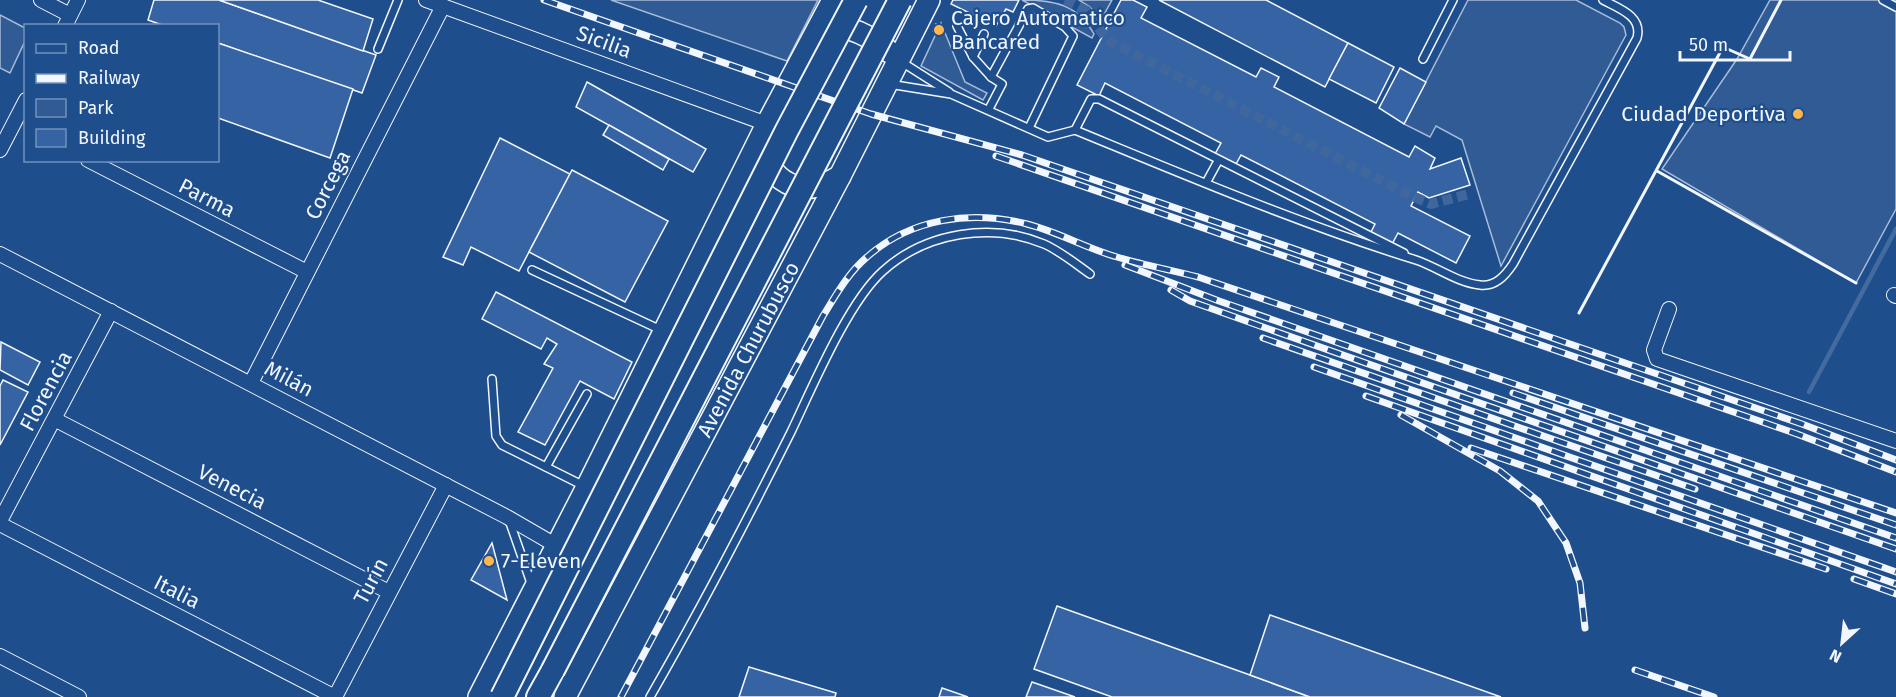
<svg xmlns="http://www.w3.org/2000/svg" width="1896" height="697" font-family="'Fira Sans',sans-serif">
<style>
.green{fill:#305b95;stroke:#a8bbd7;stroke-width:1.5}
.lines{fill:none;stroke-linecap:round;stroke-linejoin:round}
.stream{stroke:#446ba0;stroke-width:4.5}
.building{fill:#3563a3;stroke:#f2f6ff;stroke-width:1.5}
.pedestrian-tunnel{stroke:#3f679d;stroke-width:10;stroke-dasharray:10 5;stroke-linecap:butt}
.service-casing{stroke:#f2f6ff;stroke-width:10}
.minor-casing{stroke:#f2f6ff;stroke-width:16}
.primary-casing{stroke:#f2f6ff;stroke-width:24}
.trunk-casing{stroke:#f2f6ff;stroke-width:26}
.service{stroke:#1f4e8c;stroke-width:7}
.minor{stroke:#1f4e8c;stroke-width:14}
.primary{stroke:#1f4e8c;stroke-width:21}
.trunk{stroke:#1f4e8c;stroke-width:22}
.rail-casing{stroke:#f2f6ff;stroke-width:7}
.rail{stroke:#1f4e8c;stroke-width:4.5;stroke-dasharray:14;stroke-linecap:butt}
.trunk-bridge-casing{stroke:#f2f6ff;stroke-width:26;stroke-linecap:butt}
.trunk-bridge{stroke:#1f4e8c;stroke-width:22}
.wall{stroke:#f2f6ff;stroke-width:3}
.poi-dot{fill:#ffb74d;stroke:#1f4e8c;stroke-width:2}
.labels{text-anchor:middle;stroke-width:4.5;stroke-linejoin:round;paint-order:stroke}
.poi-label{font-size:21px;fill:#f2f6ff;stroke:#1f4e8c;text-anchor:start}
.street-label{font-size:21px;fill:#f2f6ff;stroke:#1f4e8c}
</style>
<rect width="100%" height="100%" fill="#1f4e8c"/>
<g class="green">
<path d="M 611,0 L 818,0 L 787,61 Z"/>
<path d="M 1022,0 C 1054,0 1077,4 1094,34 L 1092,38 Z"/>
<path d="M 1079,0 L 1112,0 L 1101,20 L 1090,7 Z"/>
<path d="M 1468,0 L 1576,0 L 1620,23 L 1624,27 L 1626,35 L 1501,266 L 1462,140 L 1436,126 L 1430,137 L 1404,124 Z"/>
<path d="M 1770,0 L 1896,0 L 1896,209 L 1856,283 L 1662,169 L 1737,59 Z"/>
<path d="M 0,15 L 25,28 L 25,41 L 10,73 L 0,68 Z"/>
<path d="M 941,23 L 965,82 L 987,93 L 983,100 L 921,66 Z"/>
</g>
<g class="lines">
<path class="stream" d="M 1809,392 L 1896,229"/>
</g>
<g class="building">
<path d="M 154,0 L 219,0 L 376,55 L 362,93 L 218,43 L 218,26 L 165,26 L 148,20 Z"/>
<path d="M 219,0 L 318,0 L 373,19 L 363,51 Z"/>
<path d="M 953,0 L 1019,0 L 1013,12 L 1006,9 L 996,26 L 951,4 Z"/>
<path d="M 1121,0 L 1133,0 L 1147,7 L 1141,18 L 1256,77 L 1261,68 L 1279,77 L 1274,87 L 1409,157 L 1415,146 L 1435,158 L 1430,169 L 1461,158 L 1470,185 L 1429,198 L 1418,192 L 1411,206 L 1470,236 L 1456,263 L 1398,233 L 1391,246 L 1370,234 L 1375,224 L 1241,155 L 1236,164 L 1227,160 L 1215,154 L 1221,143 L 1105,83 L 1099,96 L 1077,85 Z"/>
<path d="M 1159,0 L 1266,0 L 1348,43 L 1325,87 Z"/>
<path d="M 936,24 L 944,29 L 942,35 L 933,31 Z"/>
<path d="M 218,43 L 353,89 L 330,158 L 218,118 Z"/>
<path d="M 1348,43 L 1394,67 L 1376,103 L 1329,79 Z"/>
<path d="M 1400,68 L 1426,82 L 1404,124 L 1379,108 Z"/>
<path d="M 587,82 L 706,149 L 693,172 L 576,107 Z"/>
<path d="M 609,125 L 669,159 L 663,170 L 603,135 Z"/>
<path d="M 500,138 L 570,174 L 519,271 L 471,247 L 463,265 L 443,257 Z"/>
<path d="M 572,170 L 668,221 L 625,302 L 529,252 Z"/>
<path d="M 496,292 L 632,362 L 614,399 L 580,381 L 545,445 L 518,432 L 553,368 L 544,364 L 557,344 L 547,338 L 541,349 L 482,319 Z"/>
<path d="M 1,342 L 40,362 L 28,385 L 0,370 Z"/>
<path d="M 3,380 L 28,392 L 0,445 L 0,386 Z"/>
<path d="M 492,543 L 507,600 L 471,580 Z"/>
<path d="M 1057,606 L 1250,675 L 1310,697 L 1112,697 L 1034,669 Z"/>
<path d="M 1270,615 L 1501,697 L 1310,697 L 1250,675 Z"/>
<path d="M 749,667 L 836,693 L 835,697 L 739,697 Z"/>
<path d="M 1032,682 L 1075,697 L 1026,697 Z"/>
<path d="M 942,688 L 968,697 L 939,697 Z"/>
</g>
<g class="lines">
<path class="pedestrian-tunnel" d="M 1065,0 L 1087,11 L 1107,40 L 1412,196 L 1431,204 L 1469,194"/>
<g class="service-casing">
<g id="service">
<path d="M 1883,0 L 1896,7"/>
<path d="M 957,26 L 973,57"/>
<path d="M 984,34 L 973,57 L 991,77"/>
<path d="M 378,49 L 398,0"/>
<path d="M 1423,59 L 1453,0"/>
<path d="M 900,61 L 949,92"/>
<path d="M 889,84 L 951,94 L 1048,137 L 1075,130 C 1187,176 1300,224 1416,260 C 1437,267 1458,283 1480,285 C 1495,287 1505,276 1513,264 L 1637,38 C 1643,16 1618,8 1603,0"/>
<path d="M 989,109 L 1002,84 L 991,77 L 1028,9 L 1033,8 L 1065,27 L 1073,36 L 1029,128"/>
<path d="M 1075,130 L 1091,99 L 1099,99 L 1404,253"/>
<path d="M 1206,183 L 1218,161"/>
<path d="M 532,270 L 663,331"/>
<path d="M 492,379 L 496,436 L 502,445 L 584,486"/>
<path d="M 546,467 L 587,394"/>
<path d="M 509,520 L 531,583"/>
<path d="M 650,697 C 700,610 746,522 791,432 C 812,388 848,302 883,271 C 926,232 992,222 1044,244 C 1060,251 1076,264 1090,274"/>
</g>
</g>
<g class="minor-casing">
<g id="minor">
<path d="M 41,0 L 70,15"/>
<path d="M 426,0 L 767,124"/>
<path d="M 65,26 L 78,0"/>
<path d="M 0,150 L 26,100"/>
<path d="M 88,160 L 307,272"/>
<path d="M 0,254 L 507,517 L 557,546"/>
<path d="M 1894,295 L 1896,296"/>
<path d="M 1669,309 L 1654,350 L 1657,359 L 1896,441"/>
<path d="M 251,383 L 443,6"/>
<path d="M 56,420 L 389,592"/>
<path d="M 0,521 L 111,311"/>
<path d="M 0,524 L 335,697"/>
<path d="M 0,656 L 79,697"/>
<path d="M 335,697 L 446,485"/>
</g>
</g>
<g class="primary-casing">
<g id="primary">
<path d="M 824,26 C 849,24 873,38 891,53"/>
<path d="M 763,150 C 775,189 808,197 840,176"/>
<path d="M 479,697 L 587,487 L 767,124 L 833,0"/>
<path id="s1" d="M 565,697 L 840,176 L 929,0"/>
</g>
</g>
<g class="trunk-casing">
<path id="trunk" d="M 538,697 L 553,670"/>
</g>
<use href="#service" class="service"/>
<use href="#minor" class="minor"/>
<use href="#primary" class="primary"/>
<use href="#trunk" class="trunk"/>
<g class="rail-casing">
<g id="rail">
<path d="M 544,0 L 871,114 L 1022,155 L 1802,424 L 1896,460"/>
<path d="M 996,156 L 1797,434 L 1896,472"/>
<path d="M 1125,265 L 1219,301 L 1896,538"/>
<path d="M 1171,290 L 1190,301 L 1263,327 L 1896,549"/>
<path d="M 1263,338 L 1695,489"/>
<path d="M 1314,367 L 1896,572"/>
<path d="M 1513,393 L 1896,525"/>
<path d="M 1366,396 L 1896,584"/>
<path d="M 1401,415 L 1500,471 L 1538,501 L 1566,543 L 1580,583 L 1585,628"/>
<path d="M 1471,448 L 1826,569"/>
<path d="M 1854,579 L 1896,594"/>
<path d="M 1635,670 L 1714,697"/>
<path d="M 621,697 L 823,316 C 836,295 848,273 867,257 C 911,218 971,210 1027,224 C 1058,232 1086,248 1117,257 C 1143,265 1171,270 1198,277 L 1896,513"/>
</g>
</g>
<use href="#rail" class="rail"/>
<g class="trunk-bridge-casing">
<g id="trunk-bridge">
<path d="M 553,670 L 900,0"/>
<path d="M 502,697 L 787,130 L 856,0"/>
</g>
</g>
<use href="#trunk-bridge" class="trunk-bridge"/>
<g class="wall">
<path d="M 1657,171 L 1856,283"/>
<path d="M 1579,313 L 1723,47 L 1750,59 L 1781,0"/>
</g>
</g>
<g class="poi-dot">
<circle cx="939" cy="30" r="6"/>
<circle cx="1798" cy="114" r="6"/>
<circle cx="489" cy="561" r="6"/>
</g>
<g class="labels">
<g class="poi-label">
<text x="951" y="25">Cajero Automatico<tspan x="951" dy="24">Bancared</tspan></text>
<text x="1786" y="121" text-anchor="end">Ciudad Deportiva</text>
<text x="501" y="568">7-Eleven</text>
</g>
<g class="street-label">
<text transform="translate(604 42) rotate(20)" y="7">Sicilia</text>
<text transform="translate(328 185) rotate(-63)" y="7">Corcega</text>
<text transform="translate(207 198) rotate(27)" y="7">Parma</text>
<text dy="7" stroke="none"><textPath href="#s1" startOffset="393">Avenida Churubusco</textPath></text>
<text transform="translate(289 379) rotate(28)" y="7">Milán</text>
<text transform="translate(46 391) rotate(-62)" y="7">Florencia</text>
<text transform="translate(232 487) rotate(27)" y="7">Venecia</text>
<text transform="translate(371 581) rotate(-62)" y="7">Turín</text>
<text transform="translate(177 592) rotate(27)" y="7">Italia</text>
</g>
</g>
<rect x="24" y="24" width="195" height="138" fill="#1f4e8c" stroke="#7391ba" stroke-width="1.5"/>
<rect x="36" y="44" width="30" height="9" fill="#1f4e8c" stroke="#7391ba" stroke-width="1.5"/>
<text x="78" y="54" font-size="18" fill="#f2f6ff">Road</text>
<rect x="36" y="74" width="30" height="9" fill="#f2f6ff" stroke="#7391ba" stroke-width="1.5"/>
<text x="78" y="84" font-size="18" fill="#f2f6ff">Railway</text>
<rect x="36" y="99" width="30" height="18" fill="#305b95" stroke="#7391ba" stroke-width="1.5"/>
<text x="78" y="114" font-size="18" fill="#f2f6ff">Park</text>
<rect x="36" y="129" width="30" height="18" fill="#3563a3" stroke="#7391ba" stroke-width="1.5"/>
<text x="78" y="144" font-size="18" fill="#f2f6ff">Building</text>
<g transform="translate(1842 643) rotate(207)" stroke="#1f4e8c" stroke-width="4.5" paint-order="stroke">
<path d="M0-4.5L10 22L0 15L-10 22Z" fill="#f2f6ff"/>
<text y="-9" font-size="16" font-weight="bold" text-anchor="middle" fill="#f2f6ff">N</text>
</g>
<path d="M1680 51v9h110v-9" fill="none" stroke="#f2f6ff" stroke-width="3"/>
<text x="1689" y="51" font-size="18" fill="#f2f6ff" stroke="#1f4e8c" stroke-width="4.5" paint-order="stroke">50 m</text>
</svg>
